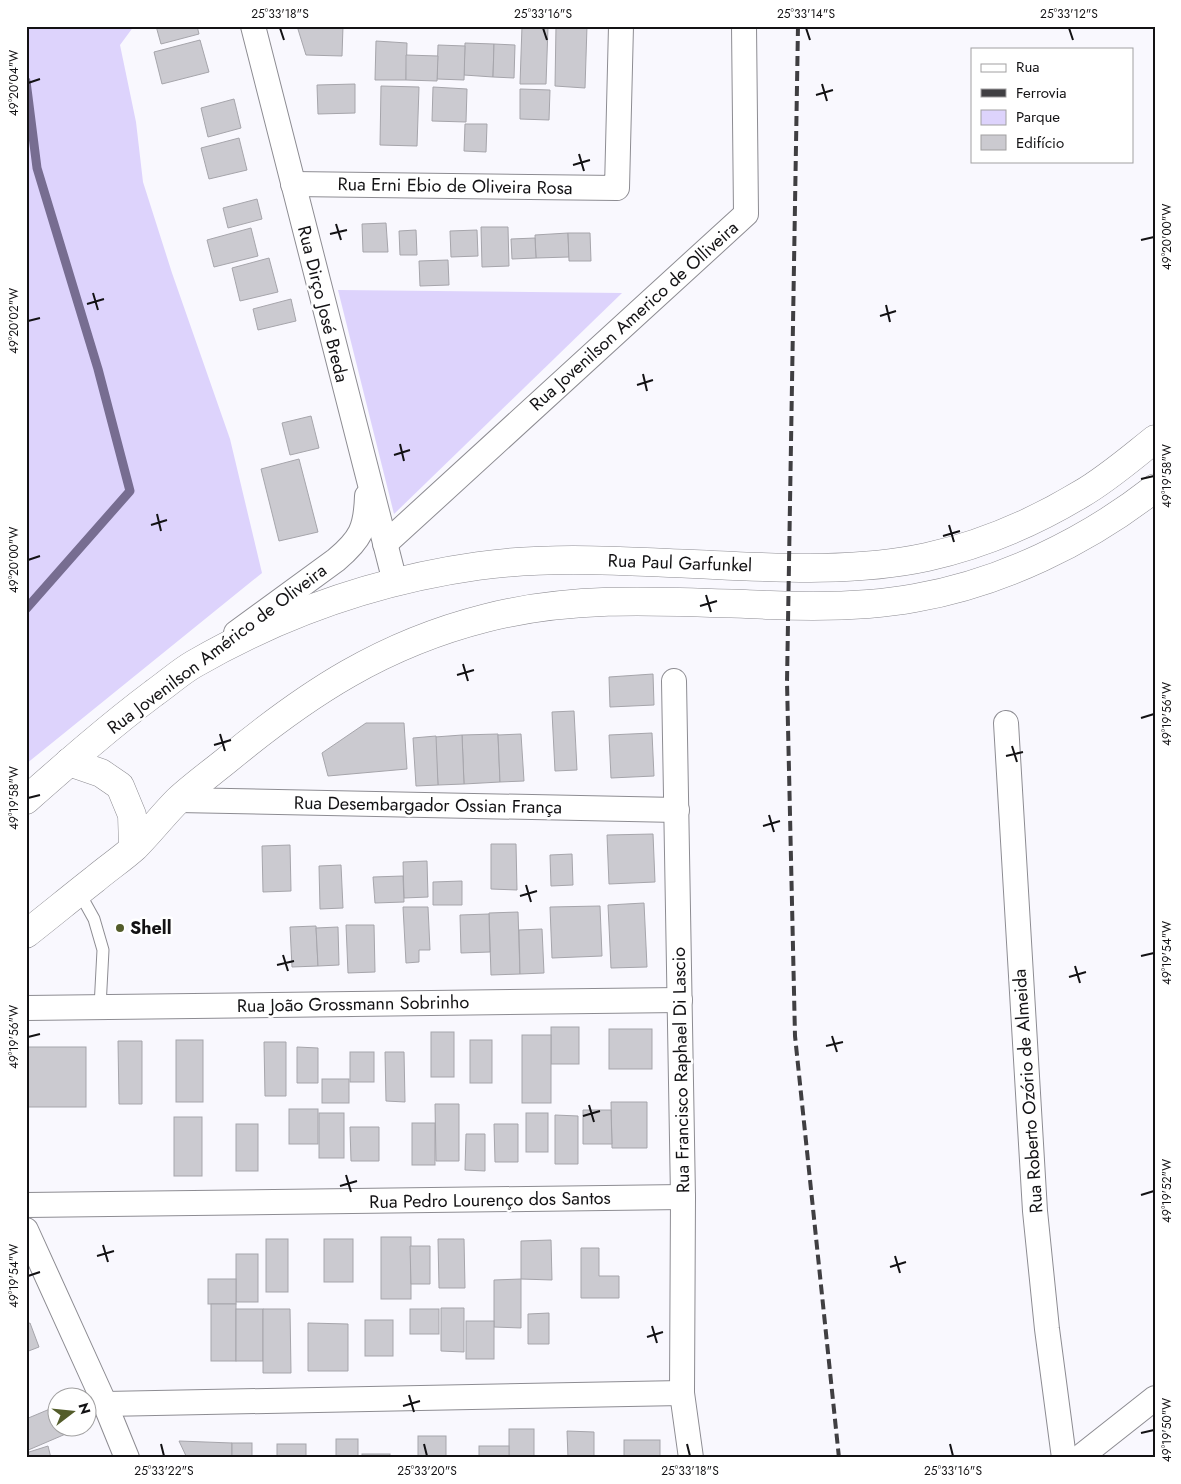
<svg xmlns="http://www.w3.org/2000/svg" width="1181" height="1484" font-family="Jost,sans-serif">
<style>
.green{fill:#ddd3fc}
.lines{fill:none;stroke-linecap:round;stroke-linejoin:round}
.stream{stroke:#776d91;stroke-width:9}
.building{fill:#cbcad0;stroke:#a6a5ab}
.lane-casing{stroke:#8d8c92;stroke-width:13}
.street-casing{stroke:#8d8c92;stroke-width:26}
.secondary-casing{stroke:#8d8c92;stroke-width:29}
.lane{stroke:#fff;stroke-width:11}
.street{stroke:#fff;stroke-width:24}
.secondary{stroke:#fff;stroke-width:28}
.rail{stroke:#403f42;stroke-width:4;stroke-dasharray:10 5;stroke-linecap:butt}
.ticks{fill:none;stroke:#131214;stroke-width:2}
.poi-dot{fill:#535c2a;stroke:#fff;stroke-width:2}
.labels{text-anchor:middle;stroke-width:5;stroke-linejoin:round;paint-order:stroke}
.street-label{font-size:18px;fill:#131214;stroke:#fff}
.poi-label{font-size:18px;font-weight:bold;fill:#131214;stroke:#fff;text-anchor:start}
.neatline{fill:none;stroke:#131214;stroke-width:2}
.ticks-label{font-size:12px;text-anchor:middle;fill:#131214}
</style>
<rect width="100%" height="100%" fill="#f9f8fe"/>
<g class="green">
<path d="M 26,26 L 134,26 L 120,45 L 136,122 L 143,182 L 172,273 L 230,439 L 262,573 L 26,764 Z"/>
<path d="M 338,290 L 622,293 L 394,514 Z"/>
</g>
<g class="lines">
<path class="stream" d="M 26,81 L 37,168 L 98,369 L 130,491 L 26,609"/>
</g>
<g class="building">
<path d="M 156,26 L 197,26 L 199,34 L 161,44 Z"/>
<path d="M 297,26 L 343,26 L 342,56 L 306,55 Z"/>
<path d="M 522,26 L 548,27 L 546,84 L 520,84 Z"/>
<path d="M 556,26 L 587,26 L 585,88 L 555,86 Z"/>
<path d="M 200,40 L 209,72 L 162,84 L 154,52 Z"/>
<path d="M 376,41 L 407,43 L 406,80 L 375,80 Z"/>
<path d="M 465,43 L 494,44 L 493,77 L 464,75 Z"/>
<path d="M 494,44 L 515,45 L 514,78 L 493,77 Z"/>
<path d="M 438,45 L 465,46 L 464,80 L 437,79 Z"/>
<path d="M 406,55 L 438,56 L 437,81 L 406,80 Z"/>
<path d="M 355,84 L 355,113 L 318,114 L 317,85 Z"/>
<path d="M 381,86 L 419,87 L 417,146 L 380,145 Z"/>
<path d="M 433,87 L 467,89 L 466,122 L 432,121 Z"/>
<path d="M 520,89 L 550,90 L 549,120 L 520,119 Z"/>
<path d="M 234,99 L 241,128 L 208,137 L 201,108 Z"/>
<path d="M 465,124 L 487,124 L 486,152 L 464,151 Z"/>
<path d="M 239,138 L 247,170 L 209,179 L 201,148 Z"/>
<path d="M 257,199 L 262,219 L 228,228 L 223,208 Z"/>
<path d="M 386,223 L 388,252 L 363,252 L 362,224 Z"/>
<path d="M 481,227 L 508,227 L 509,266 L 482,267 Z"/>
<path d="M 251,228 L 258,256 L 214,267 L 207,240 Z"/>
<path d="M 416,230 L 417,255 L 400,255 L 399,231 Z"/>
<path d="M 477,230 L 478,256 L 451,257 L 450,231 Z"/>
<path d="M 568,233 L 569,257 L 536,258 L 535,235 Z"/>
<path d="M 568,233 L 590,233 L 591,261 L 569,261 Z"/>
<path d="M 535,238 L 536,258 L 512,259 L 511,239 Z"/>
<path d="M 269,258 L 278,292 L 240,301 L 232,268 Z"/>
<path d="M 448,260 L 449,285 L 420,286 L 419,261 Z"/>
<path d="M 291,299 L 296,321 L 258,330 L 253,309 Z"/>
<path d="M 311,416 L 319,448 L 290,455 L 282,423 Z"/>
<path d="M 299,459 L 318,532 L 279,541 L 261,469 Z"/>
<path d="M 653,674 L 654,705 L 610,707 L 609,677 Z"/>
<path d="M 574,711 L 577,770 L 555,771 L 552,712 Z"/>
<path d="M 366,723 L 404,723 L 407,769 L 328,776 L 322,753 Z"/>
<path d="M 652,733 L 654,776 L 611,778 L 609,735 Z"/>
<path d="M 498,734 L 500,782 L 464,784 L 462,735 Z"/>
<path d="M 521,734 L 524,781 L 500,782 L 498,735 Z"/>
<path d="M 462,735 L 464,784 L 438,785 L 435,737 Z"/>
<path d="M 436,736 L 438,785 L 416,786 L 413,738 Z"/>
<path d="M 653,834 L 655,882 L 609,884 L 607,835 Z"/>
<path d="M 491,844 L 516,844 L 517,890 L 491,889 Z"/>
<path d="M 290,845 L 291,891 L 263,892 L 262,846 Z"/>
<path d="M 572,854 L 573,885 L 551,886 L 550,855 Z"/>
<path d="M 427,861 L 428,897 L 404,898 L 403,862 Z"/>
<path d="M 341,865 L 343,908 L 320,909 L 319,866 Z"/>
<path d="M 403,876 L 404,902 L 375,903 L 373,877 Z"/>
<path d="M 462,881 L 462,905 L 433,905 L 433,882 Z"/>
<path d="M 644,903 L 647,967 L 611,968 L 608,905 Z"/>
<path d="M 600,906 L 602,956 L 552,958 L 550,907 Z"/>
<path d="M 403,907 L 428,907 L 430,950 L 419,950 L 419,962 L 406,963 Z"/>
<path d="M 518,912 L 520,974 L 491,975 L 489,913 Z"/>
<path d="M 489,914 L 490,952 L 461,953 L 460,915 Z"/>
<path d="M 346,925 L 374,925 L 375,972 L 348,973 Z"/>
<path d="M 316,926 L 318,966 L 292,967 L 290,927 Z"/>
<path d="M 338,927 L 339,965 L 318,966 L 316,928 Z"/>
<path d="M 542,929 L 544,973 L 520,974 L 519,930 Z"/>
<rect x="551" y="1027" width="28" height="37"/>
<rect x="609" y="1029" width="43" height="40"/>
<rect x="431" y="1032" width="23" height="45"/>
<rect x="522" y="1035" width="29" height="68"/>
<rect x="176" y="1040" width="27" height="62"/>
<rect x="470" y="1040" width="22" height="43"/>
<path d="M 118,1041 L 142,1041 L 142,1104 L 119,1104 Z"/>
<path d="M 264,1042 L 286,1042 L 286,1096 L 265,1096 Z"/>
<rect x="26" y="1047" width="60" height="60"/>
<path d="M 297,1047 L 318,1048 L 318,1083 L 297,1083 Z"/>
<rect x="350" y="1052" width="24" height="30"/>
<path d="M 385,1052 L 404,1052 L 405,1102 L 386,1101 Z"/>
<rect x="322" y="1079" width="27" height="24"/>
<path d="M 611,1102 L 647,1102 L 647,1148 L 612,1148 Z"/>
<path d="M 435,1104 L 459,1104 L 459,1161 L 436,1161 Z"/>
<rect x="289" y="1109" width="29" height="35"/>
<path d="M 583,1110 L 611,1110 L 612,1144 L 583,1144 Z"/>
<rect x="319" y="1113" width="25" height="45"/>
<rect x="526" y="1113" width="22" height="39"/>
<path d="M 555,1115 L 578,1116 L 578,1164 L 555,1164 Z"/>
<rect x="174" y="1117" width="28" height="59"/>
<rect x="412" y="1123" width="23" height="42"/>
<rect x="236" y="1124" width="22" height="47"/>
<path d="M 494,1124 L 518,1124 L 518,1162 L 495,1162 Z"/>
<path d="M 350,1127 L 379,1127 L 379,1161 L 351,1161 Z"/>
<path d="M 466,1134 L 485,1134 L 485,1171 L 465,1170 Z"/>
<rect x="381" y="1237" width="30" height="62"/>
<rect x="266" y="1239" width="22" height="53"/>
<rect x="324" y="1239" width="29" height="43"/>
<path d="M 438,1239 L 464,1239 L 465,1288 L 439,1288 Z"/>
<path d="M 551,1240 L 552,1280 L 521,1279 L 521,1241 Z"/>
<path d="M 410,1246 L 430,1246 L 430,1284 L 411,1284 Z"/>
<path d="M 581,1248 L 599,1248 L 599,1276 L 619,1276 L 619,1298 L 581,1298 Z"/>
<rect x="236" y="1254" width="22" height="48"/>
<rect x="208" y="1279" width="28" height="25"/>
<path d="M 521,1279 L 521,1328 L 494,1327 L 494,1280 Z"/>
<rect x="211" y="1304" width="25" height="57"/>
<path d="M 441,1308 L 464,1308 L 464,1352 L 441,1351 Z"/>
<rect x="236" y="1309" width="27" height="52"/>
<path d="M 263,1309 L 290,1309 L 291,1373 L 263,1373 Z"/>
<rect x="410" y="1309" width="29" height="25"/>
<path d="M 549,1313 L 549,1344 L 528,1344 L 528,1314 Z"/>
<rect x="365" y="1320" width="28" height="36"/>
<rect x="466" y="1321" width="28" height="38"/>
<path d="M 30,1323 L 39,1347 L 26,1352 L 26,1324 Z"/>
<path d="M 308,1323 L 348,1324 L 348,1371 L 308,1371 Z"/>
<path d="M 57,1406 L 58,1426 L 66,1426 L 68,1433 L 26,1451 L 26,1419 Z"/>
<rect x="509" y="1429" width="25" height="29"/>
<path d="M 567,1431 L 594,1432 L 594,1458 L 568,1458 Z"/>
<rect x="418" y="1436" width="28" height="22"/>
<rect x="336" y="1439" width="22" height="19"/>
<rect x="624" y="1440" width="36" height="18"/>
<path d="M 179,1441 L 232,1443 L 232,1458 L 187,1458 Z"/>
<rect x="232" y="1443" width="20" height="15"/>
<rect x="277" y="1444" width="29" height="14"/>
<path d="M 48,1446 L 51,1458 L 26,1458 L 26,1453 Z"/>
<rect x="479" y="1446" width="30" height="12"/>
<rect x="362" y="1454" width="28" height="4"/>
</g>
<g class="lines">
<g class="lane-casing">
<path id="lane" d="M 79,892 L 94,919 L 103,950 L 100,1007"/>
</g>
<g class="street-casing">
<g id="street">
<path d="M 253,26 L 395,582"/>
<path d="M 293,184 L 617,188 L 621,26"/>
<path d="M 385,544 L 746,214 L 744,26"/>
<path d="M 236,633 L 336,560 C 361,539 366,528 367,496"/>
<path d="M 674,681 L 683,1197 L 682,1393 L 691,1458"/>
<path d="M 1006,723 L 1035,1211 L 1047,1329 L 1064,1458"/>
<path d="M 178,800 L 677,810"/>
<path d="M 26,1008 L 680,1000"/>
<path d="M 26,1205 L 683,1197"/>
<path d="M 26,1230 L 105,1404 L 127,1458"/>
<path d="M 105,1404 L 682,1393"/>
<path d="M 1079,1458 L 1155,1398"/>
</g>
</g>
<g class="secondary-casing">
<g id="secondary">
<path d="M 69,762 L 101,773 L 120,786 L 132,815 L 133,848"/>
<path d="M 26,800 C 68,763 110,726 154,693 C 167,684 180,672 194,664 C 281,614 378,580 478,566 C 541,557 605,560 669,563 C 753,566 844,575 927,557 C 981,545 1033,523 1081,494 C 1107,479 1131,458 1155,439"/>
<path d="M 26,934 C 49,916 72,897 95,879 C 108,868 123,858 135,847 C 150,832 163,815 178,800 C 193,786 211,773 227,760 C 308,693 383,644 486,618 C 579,594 675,602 770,605 C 818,607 867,607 915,598 C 1001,583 1086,542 1155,488"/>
</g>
</g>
<use href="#lane" class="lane"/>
<use href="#street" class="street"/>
<use href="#secondary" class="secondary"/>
<path class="rail" d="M 798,26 L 787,682 L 795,1036 L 839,1458"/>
</g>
<path class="ticks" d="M 280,28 L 284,40M 543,28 L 547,40M 806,28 L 810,40M 1069,28 L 1073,40M 28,83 L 40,79M 822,84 L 827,101M 816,95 L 833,90M 579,154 L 584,171M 573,165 L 590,160M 336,224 L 341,240M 330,234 L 347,230M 1141,240 L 1154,237M 93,293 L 98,310M 87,304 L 104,299M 886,305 L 890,322M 880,316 L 896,311M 28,321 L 40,318M 643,374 L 647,391M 637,385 L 653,380M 400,444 L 404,461M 394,455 L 410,450M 1141,479 L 1154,476M 157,514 L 161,531M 151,525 L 167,520M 949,525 L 954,542M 943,536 L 960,531M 28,560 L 40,556M 706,595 L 711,612M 700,606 L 717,601M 463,664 L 468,681M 457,675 L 474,670M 1141,718 L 1154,714M 220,734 L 225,751M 214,745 L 231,740M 1012,746 L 1017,762M 1006,756 L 1023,752M 28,798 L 40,795M 769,815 L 774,832M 763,826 L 780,821M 526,885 L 531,902M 520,896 L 537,891M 283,955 L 288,971M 1141,956 L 1154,953M 277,965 L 294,961M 1075,966 L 1080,983M 1069,977 L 1086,972M 832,1036 L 837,1052M 28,1037 L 40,1034M 826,1046 L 843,1042M 589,1105 L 594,1122M 583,1116 L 600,1111M 346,1175 L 351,1192M 340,1186 L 357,1181M 1141,1195 L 1154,1191M 103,1245 L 108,1262M 97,1256 L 114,1251M 895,1256 L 900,1273M 890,1267 L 906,1262M 28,1276 L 40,1272M 652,1326 L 657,1343M 647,1337 L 663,1332M 409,1395 L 414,1412M 403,1406 L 420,1401M 1141,1433 L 1154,1430M 161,1444 L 164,1456M 424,1444 L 427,1456M 687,1444 L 690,1456M 950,1444 L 953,1456"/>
<circle class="poi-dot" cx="120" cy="928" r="5"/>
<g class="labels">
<g class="street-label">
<text transform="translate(455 186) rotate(1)" y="6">Rua Erni Ebio de Oliveira Rosa</text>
<text transform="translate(323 304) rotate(76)" y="6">Rua Dirço José Breda</text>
<text transform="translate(634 316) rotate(-42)" y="6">Rua Jovenilson Americo de Olliveira</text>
<text transform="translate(680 563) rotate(2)" y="6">Rua Paul Garfunkel</text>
<text transform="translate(217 649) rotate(-37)" y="6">Rua Jovenilson Américo de Oliveira</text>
<text transform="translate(428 805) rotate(1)" y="6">Rua Desembargador Ossian França</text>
<text transform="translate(353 1004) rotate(-1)" y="6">Rua João Grossmann Sobrinho</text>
<text transform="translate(681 1070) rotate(-91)" y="6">Rua Francisco Raphael Di Lascio</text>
<text transform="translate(1028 1091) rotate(-94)" y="6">Rua Roberto Ozório de Almeida</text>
<text transform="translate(490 1200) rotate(-1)" y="6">Rua Pedro Lourenço dos Santos</text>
</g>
<g class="poi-label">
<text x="130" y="934">Shell</text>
</g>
</g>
<rect width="1181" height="1484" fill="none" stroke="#ffffff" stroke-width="55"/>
<rect x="971" y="48" width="162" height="115" fill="#ffffff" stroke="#a1a0a1"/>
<rect x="981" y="64" width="25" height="8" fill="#ffffff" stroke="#a1a0a1"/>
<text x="1016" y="72" font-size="15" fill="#131214">Rua</text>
<rect x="981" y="89" width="25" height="8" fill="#403f42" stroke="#a1a0a1"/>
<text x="1016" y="98" font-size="15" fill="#131214">Ferrovia</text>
<rect x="981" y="110" width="25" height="15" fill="#ddd3fc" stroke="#a1a0a1"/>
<text x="1016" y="122" font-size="15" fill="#131214">Parque</text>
<rect x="981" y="135" width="25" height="15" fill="#cbcad0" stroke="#a1a0a1"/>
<text x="1016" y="148" font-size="15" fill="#131214">Edifício</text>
<g transform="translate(72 1412) rotate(74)"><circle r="24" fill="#ffffff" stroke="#a1a0a1"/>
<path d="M0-4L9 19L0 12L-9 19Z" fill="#535c2a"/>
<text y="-8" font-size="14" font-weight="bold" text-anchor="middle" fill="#131214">N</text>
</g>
<rect x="28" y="28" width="1126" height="1428" class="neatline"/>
<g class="ticks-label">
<text x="280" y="18">25°33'18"S</text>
<text x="543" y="18">25°33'16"S</text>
<text x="806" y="18">25°33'14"S</text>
<text x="1069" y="18">25°33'12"S</text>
<text transform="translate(14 83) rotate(-90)" y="4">49°20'04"W</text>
<text transform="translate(1167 237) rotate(-90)" y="4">49°20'00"W</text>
<text transform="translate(14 321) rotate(-90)" y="4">49°20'02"W</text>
<text transform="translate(1167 476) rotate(-90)" y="4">49°19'58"W</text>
<text transform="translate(14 560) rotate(-90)" y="4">49°20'00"W</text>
<text transform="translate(1167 714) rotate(-90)" y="4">49°19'56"W</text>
<text transform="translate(14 798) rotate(-90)" y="4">49°19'58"W</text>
<text transform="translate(1167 953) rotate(-90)" y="4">49°19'54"W</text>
<text transform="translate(14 1037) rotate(-90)" y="4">49°19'56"W</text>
<text transform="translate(1167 1191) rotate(-90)" y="4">49°19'52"W</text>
<text transform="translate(14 1276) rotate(-90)" y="4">49°19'54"W</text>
<text transform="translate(1167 1430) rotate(-90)" y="4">49°19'50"W</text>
<text x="164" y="1475">25°33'22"S</text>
<text x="427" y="1475">25°33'20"S</text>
<text x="690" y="1475">25°33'18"S</text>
<text x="953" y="1475">25°33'16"S</text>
</g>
</svg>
